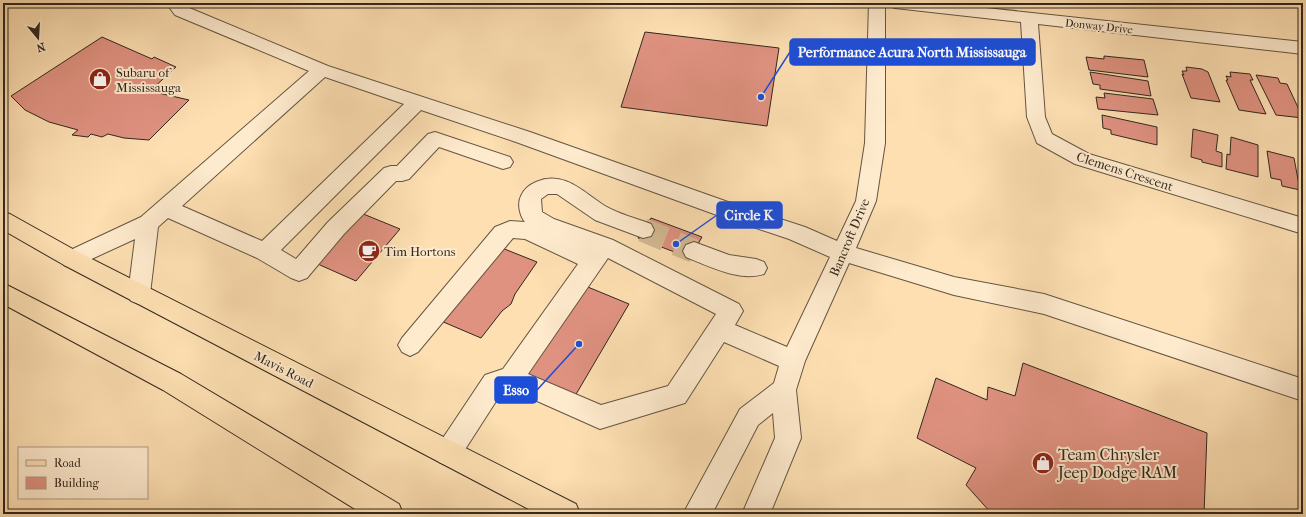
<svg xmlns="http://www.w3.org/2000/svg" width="1306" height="517" font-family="'IM FELL French Canon',serif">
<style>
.building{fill:#e09281;stroke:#31271c}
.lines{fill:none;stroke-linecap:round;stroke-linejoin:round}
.minor-tunnel{stroke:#d4ba94;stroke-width:24;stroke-dasharray:24 12;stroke-linecap:butt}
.minor-casing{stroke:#645542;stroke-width:2}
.major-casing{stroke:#31271c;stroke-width:2}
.minor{fill:#feeacd;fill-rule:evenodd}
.major{fill:#fddfb2;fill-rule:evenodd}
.labels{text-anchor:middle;stroke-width:4;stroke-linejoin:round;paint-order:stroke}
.far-street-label{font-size:11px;fill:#31271c;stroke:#feeacd}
.poi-label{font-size:13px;fill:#31271c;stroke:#feeacd;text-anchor:start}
.street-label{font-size:13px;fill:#31271c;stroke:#feeacd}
.near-poi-label{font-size:16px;fill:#31271c;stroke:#feeacd;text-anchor:start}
.leader{fill:none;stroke:#1d4ed8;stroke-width:1.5}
.callout-dot{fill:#1d4ed8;stroke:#feeacd;stroke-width:1.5}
.callout{fill:#1d4ed8;stroke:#1d4ed8;stroke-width:1.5}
.callout-label{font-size:14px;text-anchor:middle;font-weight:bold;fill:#fff}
</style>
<rect width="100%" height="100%" fill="#fddfb2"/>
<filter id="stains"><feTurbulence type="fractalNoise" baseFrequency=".005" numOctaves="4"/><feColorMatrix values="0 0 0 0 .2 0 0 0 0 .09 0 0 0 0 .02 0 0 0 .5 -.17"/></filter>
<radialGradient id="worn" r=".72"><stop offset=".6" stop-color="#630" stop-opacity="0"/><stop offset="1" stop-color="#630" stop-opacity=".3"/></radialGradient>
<g class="building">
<path d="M 645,32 L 779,48 L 767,126 L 621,107 Z"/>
<path d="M 102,37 L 152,59 L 154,57 L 176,67 L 150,91 L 189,100 L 149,140 L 124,138 L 108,134 L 102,137 L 91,134 L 88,137 L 72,135 L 78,130 L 49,122 L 25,110 L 11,96 Z"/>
<path d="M 1104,56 L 1144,60 L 1148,77 L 1089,70 L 1086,57 L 1104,59 Z"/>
<path d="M 1186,67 L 1202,69 L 1208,72 L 1220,102 L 1191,98 L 1182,74 L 1184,75 L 1182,71 L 1187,71 Z"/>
<path d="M 1090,72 L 1148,81 L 1151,96 L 1100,89 L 1100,85 L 1093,84 Z"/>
<path d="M 1230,72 L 1250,74 L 1253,80 L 1250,80 L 1266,114 L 1239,110 L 1226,80 L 1228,80 L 1226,76 L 1231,77 Z"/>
<path d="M 1256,75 L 1278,78 L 1280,83 L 1287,84 L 1303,118 L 1276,115 Z"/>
<path d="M 1104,93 L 1153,99 L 1158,115 L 1098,109 L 1096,97 L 1105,98 Z"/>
<path d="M 1102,115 L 1157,127 L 1157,145 L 1111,134 L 1111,130 L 1103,128 Z"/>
<path d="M 1193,129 L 1218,135 L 1216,151 L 1222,153 L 1222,167 L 1202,162 L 1202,160 L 1191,157 Z"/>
<path d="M 1231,137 L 1258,145 L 1258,177 L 1226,169 L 1227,154 L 1230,155 Z"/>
<path d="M 1267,151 L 1294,158 L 1300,190 L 1282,186 L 1281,180 L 1271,178 Z"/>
<path d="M 356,211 L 400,229 L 356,281 L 311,261 Z"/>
<path d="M 651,218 L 702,237 L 690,258 L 638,238 Z"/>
<path d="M 497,246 L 537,262 L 515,294 L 511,304 L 502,311 L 481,338 L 441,321 Z"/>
<path d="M 583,285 L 629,304 L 575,396 L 526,374 Z"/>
<path d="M 1023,363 L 1207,433 L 1204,514 L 992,514 L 966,485 L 976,468 L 917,438 L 936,378 L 987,400 L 988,387 L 1015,396 Z"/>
</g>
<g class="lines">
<path class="minor-tunnel" d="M 643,230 L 694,251"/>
<g class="minor-casing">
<g id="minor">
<path d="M 166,3 L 183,3 L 187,7 L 328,66 L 530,132 L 728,202 L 805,227 L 837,241 L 856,201 L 865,143 L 869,3 L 885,3 L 885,143 L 876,201 L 856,248 L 954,277 L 1044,294 L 1303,379 L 1303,401 L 1044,314 L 954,295 L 849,263 L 805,361 L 796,390 L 801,438 L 770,514 L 742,514 L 775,438 L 773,413 L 758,425 L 712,514 L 683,514 L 740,409 L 774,383 L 779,366 L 724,342 L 685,403 L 600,429 L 510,389 L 502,392 L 457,462 L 448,466 L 439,462 L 435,453 L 439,444 L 485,375 L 503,369 L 578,264 L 525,239 L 513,238 L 418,352 L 410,356 L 402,352 L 398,345 L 402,338 L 495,227 L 510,221 L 525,222 C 520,216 517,204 521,196 C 524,189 529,185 536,182 C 564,170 583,192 605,206 C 619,214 635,218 651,224 L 654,230 L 651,236 L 643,238 L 595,220 L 557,194 L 548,194 L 541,199 L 542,212 L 554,219 L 613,240 L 739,304 L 743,311 L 735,325 L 787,347 L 830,257 L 789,239 L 714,214 L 516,142 L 421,110 L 281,250 L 296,259 L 328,222 L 384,168 L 391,166 L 397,166 L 428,134 L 435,132 L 510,157 L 513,162 L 510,167 L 503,169 L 439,147 L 409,179 L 402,181 L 396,181 L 344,234 L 307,278 L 299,281 L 291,278 L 257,258 L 168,218 L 158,227 L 150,294 L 147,301 L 139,304 L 131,301 L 128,294 L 135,239 L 72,268 L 64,265 L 61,259 L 64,253 L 141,217 L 309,71 L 175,15 ZM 325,77 L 404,104 L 262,241 L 182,206 ZM 608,258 L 716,314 L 668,386 L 601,405 L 528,374 Z"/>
<path d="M 887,3 L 940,3 L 1303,42 L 1303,54 L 1038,24 L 1045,117 L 1052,134 L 1089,154 L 1303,218 L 1303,234 L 1075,164 L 1037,143 L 1027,117 L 1021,22 L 895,8 L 889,6 Z"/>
<path d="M 694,242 L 729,255 L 756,259 L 764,262 L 767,268 L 764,274 C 740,282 708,266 686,257 L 683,251 L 686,245 Z"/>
</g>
</g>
<g class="major-casing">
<g id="major">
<path d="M 3,212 L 10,214 L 80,253 L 576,504 L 580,514 L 538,514 L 64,265 L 3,230 Z"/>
<path d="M 3,283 L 181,374 L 399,504 L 403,514 L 363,514 L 163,390 L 3,304 Z"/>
</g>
</g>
<use href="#minor" class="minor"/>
<use href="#major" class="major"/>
</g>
<defs>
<g id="shop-disc" transform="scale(1.15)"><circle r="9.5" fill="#8f2418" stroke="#feeacd"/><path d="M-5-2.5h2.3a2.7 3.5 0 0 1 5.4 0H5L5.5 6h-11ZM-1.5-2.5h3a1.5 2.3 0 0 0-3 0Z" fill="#fff"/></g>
<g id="cafe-disc" transform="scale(1.15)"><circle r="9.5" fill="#8f2418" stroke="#feeacd"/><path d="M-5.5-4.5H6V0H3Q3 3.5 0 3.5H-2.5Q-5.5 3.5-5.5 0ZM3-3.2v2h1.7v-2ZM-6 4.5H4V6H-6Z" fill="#fff"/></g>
</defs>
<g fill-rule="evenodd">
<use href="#shop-disc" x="100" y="79"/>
<use href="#cafe-disc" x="369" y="251"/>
<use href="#shop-disc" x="1043" y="463"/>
</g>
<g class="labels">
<g class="far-street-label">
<text transform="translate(1099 26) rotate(6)" y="4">Donway Drive</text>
</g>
<g class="poi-label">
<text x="116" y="77">Subaru of<tspan x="116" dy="15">Mississauga</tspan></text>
<text x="384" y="256">Tim Hortons</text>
</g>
<g class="street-label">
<text transform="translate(1125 171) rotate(18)" y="5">Clemens Crescent</text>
<text transform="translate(849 237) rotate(-67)" y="5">Bancroft Drive</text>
<text transform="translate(284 369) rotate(27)" y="5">Mavis Road</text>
</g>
<g class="near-poi-label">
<text x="1058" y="460">Team Chrysler<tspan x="1058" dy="18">Jeep Dodge RAM</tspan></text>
</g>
</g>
<path class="leader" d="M761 97L790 52M676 244L717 215M579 344L537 390"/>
<g class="callout-dot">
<circle cx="761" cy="97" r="4"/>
<circle cx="676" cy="244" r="4"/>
<circle cx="579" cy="344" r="4"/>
</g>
<g class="callout">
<rect x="790" y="39" width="245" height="26" rx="4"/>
<rect x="717" y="202" width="65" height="26" rx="4"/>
<rect x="495" y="377" width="42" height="26" rx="4"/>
</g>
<g class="callout-label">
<text x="912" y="57">Performance Acura North Mississauga</text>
<text x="749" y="220">Circle K</text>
<text x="516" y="395">Esso</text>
</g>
<rect width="1306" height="517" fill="none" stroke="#fddfb2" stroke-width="16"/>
<rect x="4" y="4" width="1298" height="509" fill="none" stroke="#31271c" stroke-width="2"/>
<rect x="8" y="8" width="1290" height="501" fill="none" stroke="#31271c"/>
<rect x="18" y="447" width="130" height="52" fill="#feeacd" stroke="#ac9c86"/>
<rect x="26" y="460" width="20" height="6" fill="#fddfb2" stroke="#ac9c86"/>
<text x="54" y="467" font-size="12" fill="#31271c">Road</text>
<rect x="26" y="477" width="20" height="12" fill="#e09281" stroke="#ac9c86"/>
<text x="54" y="487" font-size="12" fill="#31271c">Building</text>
<g transform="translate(38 38) rotate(162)" stroke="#feeacd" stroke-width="3" paint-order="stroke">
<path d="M0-3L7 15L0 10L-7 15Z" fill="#31271c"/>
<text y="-6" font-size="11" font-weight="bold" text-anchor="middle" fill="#31271c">N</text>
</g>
<rect width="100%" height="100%" filter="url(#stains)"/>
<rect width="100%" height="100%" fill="url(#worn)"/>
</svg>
